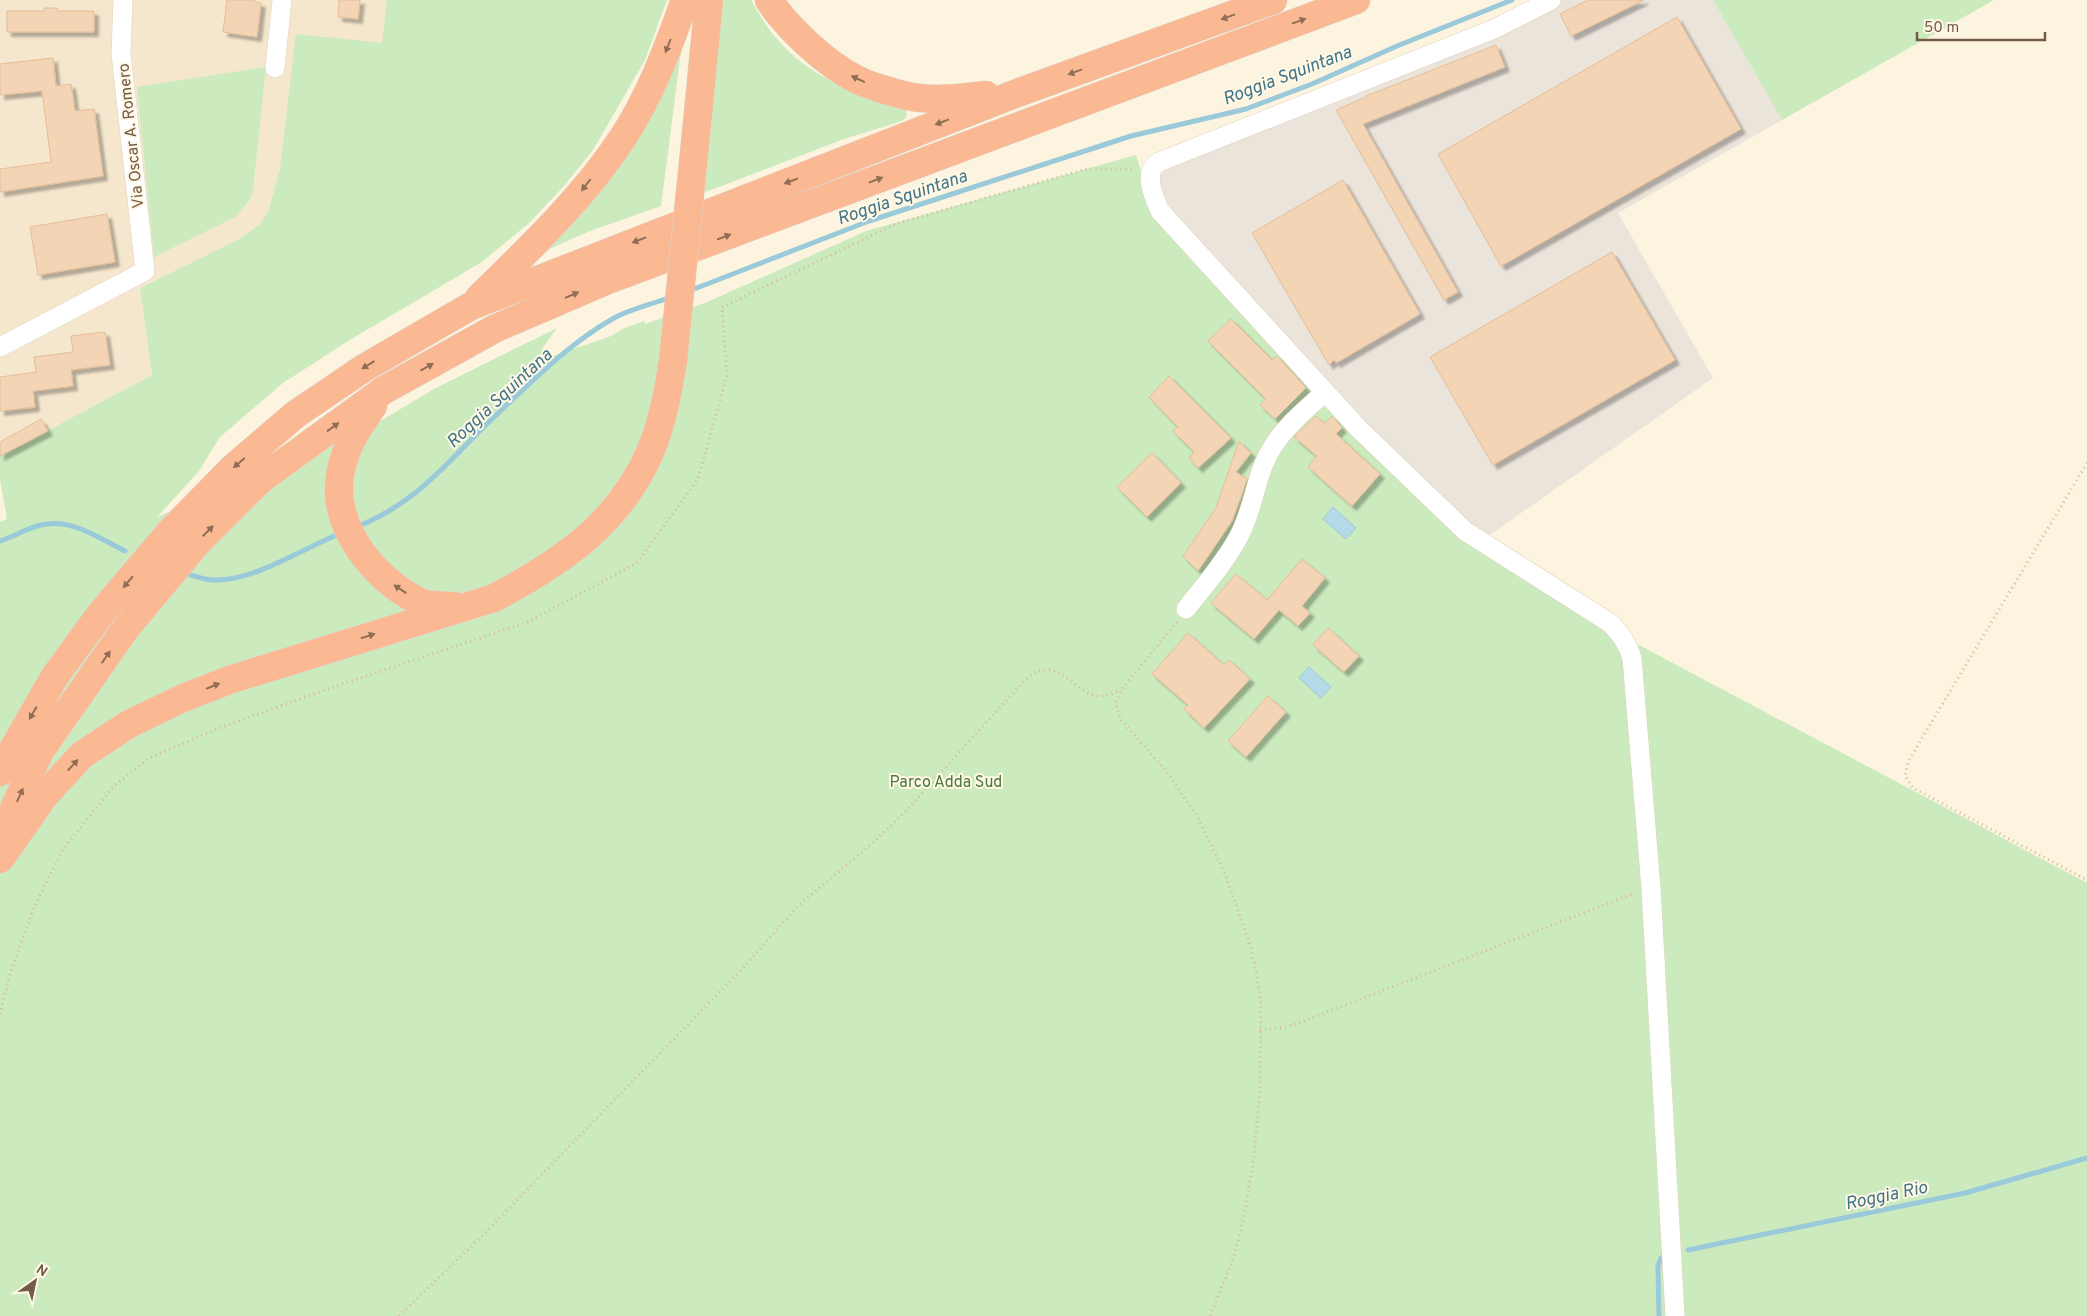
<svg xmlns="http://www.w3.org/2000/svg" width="2087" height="1316" font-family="Overpass,sans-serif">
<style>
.residential{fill:#f5e7ce}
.industrial{fill:#ebe4db}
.green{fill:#cbeabe}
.water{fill:#b4dae7;stroke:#9ac9d9}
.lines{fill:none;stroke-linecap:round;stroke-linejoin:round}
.stream{stroke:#9ac9d9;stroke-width:5}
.building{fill:#f3d5b6;stroke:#e6bd96;filter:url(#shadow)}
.minor-casing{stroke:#e1d1bb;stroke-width:20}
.highway-casing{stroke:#ded8d3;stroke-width:29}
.path{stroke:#d8b89a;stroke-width:3;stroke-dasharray:1 4;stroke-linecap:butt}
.minor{stroke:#fff;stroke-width:19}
.highway{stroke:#fab893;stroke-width:28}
.highway-bridge-casing{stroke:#ded8d3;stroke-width:29;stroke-linecap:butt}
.highway-bridge{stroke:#fab893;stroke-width:28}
.oneway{fill:#8f6e55}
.labels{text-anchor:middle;stroke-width:4;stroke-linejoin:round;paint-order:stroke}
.street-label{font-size:16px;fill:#745b46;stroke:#fff8e6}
.park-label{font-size:16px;fill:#4a7a3e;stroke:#fff8e6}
.water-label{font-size:18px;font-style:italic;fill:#407589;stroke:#fff8e6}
</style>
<defs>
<filter id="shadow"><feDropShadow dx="4.5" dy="4.5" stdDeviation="1" flood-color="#0004"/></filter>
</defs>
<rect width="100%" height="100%" fill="#fdf4df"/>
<path class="residential" d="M 0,0 L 387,0 L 383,43 L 280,169 L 268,212 L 259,225 L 241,238 L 140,288 L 152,375 L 0,456 Z"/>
<path class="industrial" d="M 1551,0 L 1713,0 L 1782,120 L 1618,213 L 1713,378 L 1480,542 L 1160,211 L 1152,169 Z"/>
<g class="green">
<path d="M 387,0 L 667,0 L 645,60 L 593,150 L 563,187 L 528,224 L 482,262 L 348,341 L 283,383 L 220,437 L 199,471 L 157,517 L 318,451 L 332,441 L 336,442 L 377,423 L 434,389 L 557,328 L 542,349 L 544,359 L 611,336 L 622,329 L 644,321 L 645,324 L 705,303 L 866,231 L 1136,155 L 1153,210 L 1355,435 L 1607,628 L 2087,883 L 2087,1316 L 0,1316 L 0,522 L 7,519 L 0,479 L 0,456 L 152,375 L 140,288 L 241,238 L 259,225 L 268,212 L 280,169 L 296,34 L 382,43 Z"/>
<path d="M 719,0 L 751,0 C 788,69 833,86 904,107 C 908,113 908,116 902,121 L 844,139 L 703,193 Z"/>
<path d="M 1713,0 L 1994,0 L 1782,120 Z"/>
<path d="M 685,21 L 661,206 L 590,231 L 527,259 Z"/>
<path d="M 266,67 L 253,189 L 250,200 L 235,217 L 154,257 L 137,87 Z"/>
</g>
<g class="water">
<path d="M 1333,507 L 1356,528 L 1346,539 L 1323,519 Z"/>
<path d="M 1309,667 L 1331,687 L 1321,698 L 1299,678 Z"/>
</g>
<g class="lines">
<g class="stream">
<path d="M 689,291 L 869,221 L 1131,136 L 1246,109 L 1312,84 L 1397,46 L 1512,0"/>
<path d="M 359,526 C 419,501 446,463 491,420 C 529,384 568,344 614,318 C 631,309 653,304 671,297"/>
<path d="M 0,541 C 13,537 24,530 37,526 C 69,516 97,537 125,551"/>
<path d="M 187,574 C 195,576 205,580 213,580 C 252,582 302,549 339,534"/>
<path d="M 1688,1250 L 1965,1193 L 2087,1158"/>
<path d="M 1659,1316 L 1658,1266 L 1661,1258 L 1668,1255"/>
</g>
</g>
<g class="building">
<path d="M 227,0 L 255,0 L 255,2 L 261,3 L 257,37 L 223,32 Z"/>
<path d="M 339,0 L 360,0 L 358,19 L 338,17 Z"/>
<path d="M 1588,0 L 1644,0 L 1571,36 L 1560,14 Z"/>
<path d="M 44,8 L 57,8 L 58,11 L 94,11 L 94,32 L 7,32 L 7,11 L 44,11 Z"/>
<path d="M 1677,17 L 1741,129 L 1501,266 L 1438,154 Z"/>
<path d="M 1496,45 L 1505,67 L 1363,124 L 1458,292 L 1444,300 L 1336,110 L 1366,97 L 1366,96 Z"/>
<path d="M 53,58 L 56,86 L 71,84 L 75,111 L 94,109 L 103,176 L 0,192 L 0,169 L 51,162 L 42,91 L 0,95 L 0,64 Z"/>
<path d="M 1343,180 L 1420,314 L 1336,363 L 1334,360 L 1329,365 L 1252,233 Z"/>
<path d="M 107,214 L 115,262 L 38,275 L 30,227 Z"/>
<path d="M 1612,252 L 1675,360 L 1493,465 L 1430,357 Z"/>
<path d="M 1231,319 L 1272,360 L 1277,356 L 1306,388 L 1275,419 L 1260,405 L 1266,399 L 1208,341 Z"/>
<path d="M 105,332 L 110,365 L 71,370 L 73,386 L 33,391 L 35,407 L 0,411 L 0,377 L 36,372 L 34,357 L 73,352 L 71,336 Z"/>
<path d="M 1169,376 L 1231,438 L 1198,468 L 1189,458 L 1194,452 L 1173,431 L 1178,427 L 1149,397 Z"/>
<path d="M 1316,416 L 1325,423 L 1332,416 L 1342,428 L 1336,434 L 1380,474 L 1352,506 L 1308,467 L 1317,456 L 1294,437 Z"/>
<path d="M 41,419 L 48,431 L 0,456 L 0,442 Z"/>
<path d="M 1239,441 L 1251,453 L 1236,472 L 1247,479 L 1242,494 L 1232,521 L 1198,571 L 1183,556 L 1216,508 Z"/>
<path d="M 1152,453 L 1181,483 L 1147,517 L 1117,487 Z"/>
<path d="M 1302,559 L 1325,578 L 1302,606 L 1310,613 L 1298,626 L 1279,610 L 1254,639 L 1211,603 L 1236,574 L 1267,600 Z"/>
<path d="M 1328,628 L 1359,656 L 1344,672 L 1313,645 Z"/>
<path d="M 1188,633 L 1224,665 L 1229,660 L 1250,679 L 1204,728 L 1184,709 L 1188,705 L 1152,674 Z"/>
<path d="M 1268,696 L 1286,712 L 1246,757 L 1228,741 Z"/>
</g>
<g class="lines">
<g class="minor-casing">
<g id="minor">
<path d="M 1551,0 L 1494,29 L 1159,162 C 1142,172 1154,197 1160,211 L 1359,429 L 1465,531 L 1610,623 C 1621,634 1627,643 1632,658 L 1651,888 L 1675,1316"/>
<path d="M 275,68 L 282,0"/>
<path d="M 0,347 L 145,271 L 121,54 L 123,0"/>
<path d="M 1186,609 C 1204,586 1224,564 1238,538 C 1254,510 1255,475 1272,448 C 1285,426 1307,409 1325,392"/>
</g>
</g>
<g class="highway-casing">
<g id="highway">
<path d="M 769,0 C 787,28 826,64 856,79 C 869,86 888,91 903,95 C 930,102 959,98 986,95"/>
<path d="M 696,134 L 709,0"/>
<path d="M 479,298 C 530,248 583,198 622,139 C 650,97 668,48 685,0"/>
<path d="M 373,406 C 359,426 346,445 341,470 C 329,524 373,579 420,602 C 428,606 443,605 454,606"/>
<path d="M 0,772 L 55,676 L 102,612 L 171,531 L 233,468 L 296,414 L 364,368 L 471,306 L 1020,92 L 1273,0"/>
<path d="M 0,839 L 40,751 L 126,628 L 197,543 L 260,480 L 384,390 L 496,328 L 608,280 L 1356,0"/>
<path d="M 0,859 L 45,795 L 82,755 L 129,724 L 181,699 L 229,680 L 494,598 C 562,562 620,523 651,450 C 663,421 668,391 673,361"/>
</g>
</g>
<g class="path">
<path d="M 2087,463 L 1922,738 L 1908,762 L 1905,776 L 1913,788 L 2087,880"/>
<path d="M 1177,622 L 1121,690 L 1116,703 L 1120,719 L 1167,772 L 1198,818 L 1224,871 L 1250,944 L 1257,976 L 1261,1004 L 1260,1089 L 1254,1155 L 1245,1212 L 1234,1257 L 1210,1316"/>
<path d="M 0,1014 L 10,974 L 33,910 L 63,849 L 113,787 L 149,758 L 222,727 L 336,686 L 528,622 L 637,563 L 698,479 L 727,375 L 722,307 L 896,224 L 1086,169 L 1134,169"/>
<path d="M 1260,1030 L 1282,1028 L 1304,1021 L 1635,893"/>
<path d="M 399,1316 L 482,1236 L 740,971 L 799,905 L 867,848 L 905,812 L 1025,680 C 1029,677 1034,672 1038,671 C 1061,663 1077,693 1098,696 C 1107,697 1114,693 1121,690"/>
</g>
<use href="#minor" class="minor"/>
<use href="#highway" class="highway"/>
<g class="highway-bridge-casing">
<path id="highway-bridge" d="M 673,361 L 696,134"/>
</g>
<use href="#highway-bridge" class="highway-bridge"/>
</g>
<defs><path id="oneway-solid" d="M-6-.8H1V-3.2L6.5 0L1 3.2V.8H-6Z" transform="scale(1.25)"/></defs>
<g class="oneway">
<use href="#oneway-solid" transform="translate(1228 17) rotate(160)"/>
<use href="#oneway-solid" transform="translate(1299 21) rotate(-20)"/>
<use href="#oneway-solid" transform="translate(668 46) rotate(111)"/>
<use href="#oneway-solid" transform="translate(1075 72) rotate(160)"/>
<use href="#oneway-solid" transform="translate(858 79) rotate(-155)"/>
<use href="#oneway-solid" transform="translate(942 122) rotate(159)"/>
<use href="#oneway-solid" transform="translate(876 180) rotate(-21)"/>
<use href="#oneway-solid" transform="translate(791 181) rotate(159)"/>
<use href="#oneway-solid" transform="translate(586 185) rotate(128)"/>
<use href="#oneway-solid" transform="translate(724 237) rotate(-21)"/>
<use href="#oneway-solid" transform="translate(639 240) rotate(159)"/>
<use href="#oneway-solid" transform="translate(572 295) rotate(-23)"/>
<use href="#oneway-solid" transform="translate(368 365) rotate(149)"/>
<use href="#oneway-solid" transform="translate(427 367) rotate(-29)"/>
<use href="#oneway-solid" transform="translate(333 427) rotate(-36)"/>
<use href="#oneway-solid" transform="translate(239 463) rotate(139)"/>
<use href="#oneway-solid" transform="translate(208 531) rotate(-45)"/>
<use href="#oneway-solid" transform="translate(128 582) rotate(130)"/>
<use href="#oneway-solid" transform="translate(400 589) rotate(-147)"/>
<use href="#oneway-solid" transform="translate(368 636) rotate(-17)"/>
<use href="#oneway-solid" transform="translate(106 657) rotate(-55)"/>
<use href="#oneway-solid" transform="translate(213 686) rotate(-22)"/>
<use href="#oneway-solid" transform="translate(33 713) rotate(120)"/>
<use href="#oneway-solid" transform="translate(73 765) rotate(-47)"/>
<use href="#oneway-solid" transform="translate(20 795) rotate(-66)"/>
</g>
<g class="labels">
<g class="street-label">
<text transform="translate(130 136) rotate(-96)" y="6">Via Oscar A. Romero</text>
</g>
<g class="park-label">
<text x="946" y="787">Parco Adda Sud</text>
</g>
<g class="water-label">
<text transform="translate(1287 75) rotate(-21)" y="6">Roggia Squintana</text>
<text transform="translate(902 197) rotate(-19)" y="6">Roggia Squintana</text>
<text transform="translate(499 398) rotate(-43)" y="6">Roggia Squintana</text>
<text transform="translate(1886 1195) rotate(-12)" y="6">Roggia Rio</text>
</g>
</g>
<g transform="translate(35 1281) rotate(33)" stroke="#fff8e6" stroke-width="4" paint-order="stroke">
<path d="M0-4L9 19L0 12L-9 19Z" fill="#745b46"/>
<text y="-8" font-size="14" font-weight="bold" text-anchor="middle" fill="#745b46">N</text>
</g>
<path d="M1917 32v8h128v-8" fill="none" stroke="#745b46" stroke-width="2.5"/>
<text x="1924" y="32" font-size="15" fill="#745b46" stroke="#fff8e6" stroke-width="4" paint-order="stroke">50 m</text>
</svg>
